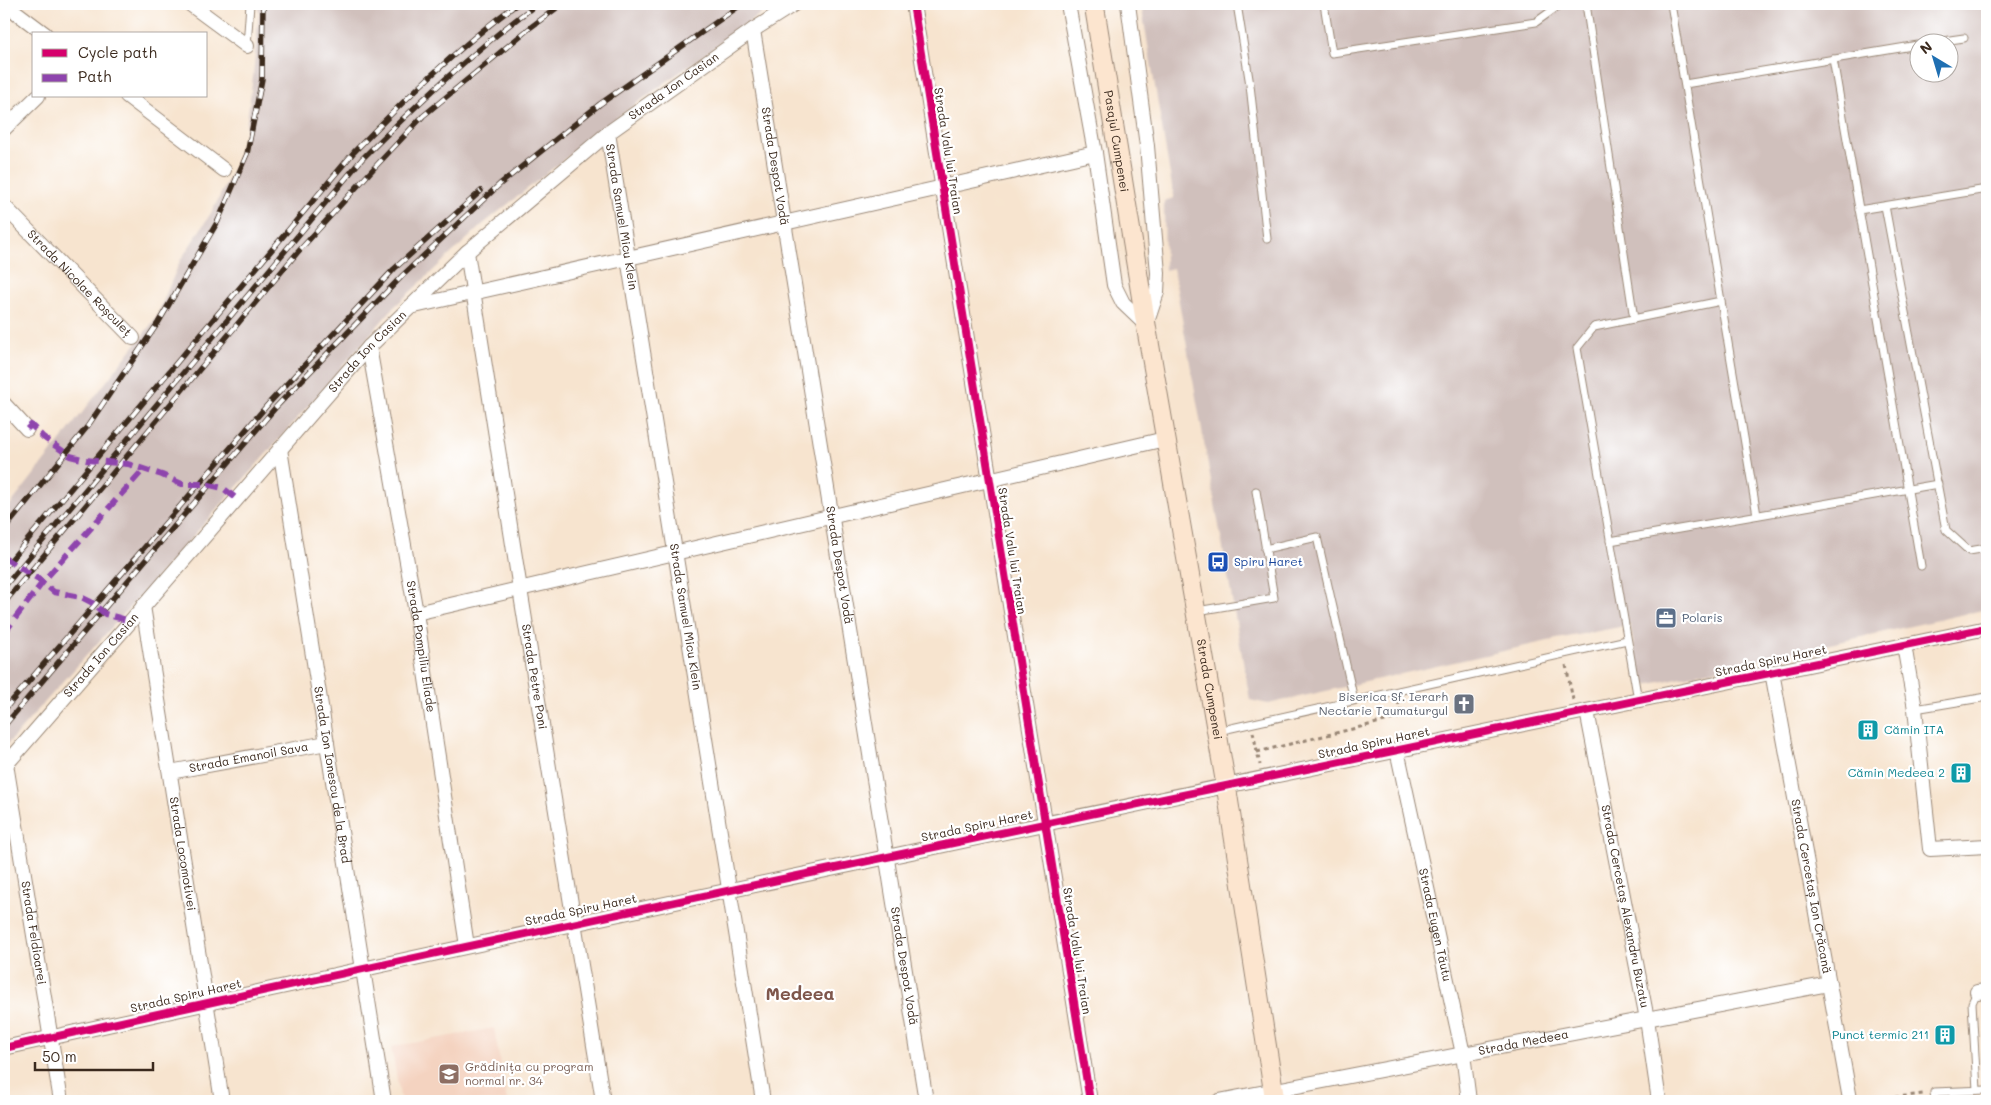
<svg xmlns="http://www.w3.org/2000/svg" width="1991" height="1105" font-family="Mali,sans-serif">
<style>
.built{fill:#f4d3c0}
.industrial{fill:#d0c0bc;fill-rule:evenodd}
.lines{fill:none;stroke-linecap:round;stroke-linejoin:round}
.lane-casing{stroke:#998776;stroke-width:9}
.street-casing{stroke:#998776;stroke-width:16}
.secondary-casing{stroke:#998776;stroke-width:21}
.path{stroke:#998776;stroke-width:3;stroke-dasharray:4 4;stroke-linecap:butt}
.lane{stroke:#fff;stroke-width:7}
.street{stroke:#fff;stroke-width:14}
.secondary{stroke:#fce5cf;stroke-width:19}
.rail-casing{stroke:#3b2a1e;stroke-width:5.5}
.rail{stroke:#fff;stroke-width:4;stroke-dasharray:11;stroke-linecap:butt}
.quiet{stroke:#8e44ad;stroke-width:6;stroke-dasharray:12 6;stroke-linecap:butt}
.cycleway-casing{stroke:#fff;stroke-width:11}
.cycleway{stroke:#d6006c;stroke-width:8}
.labels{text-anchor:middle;stroke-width:4.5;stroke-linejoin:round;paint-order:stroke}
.street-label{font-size:12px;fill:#3b2a1e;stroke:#fff}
.transit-label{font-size:12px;fill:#164399;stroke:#fff;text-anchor:start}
.service-label{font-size:12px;fill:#4e5e75;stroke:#fff;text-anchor:start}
.worship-label{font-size:12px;fill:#5b616d;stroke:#fff;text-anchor:end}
.culture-label{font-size:12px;fill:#0d838f;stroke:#fff;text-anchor:end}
.education-label{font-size:12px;fill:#785e54;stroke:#fff;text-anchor:start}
.district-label{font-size:18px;font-weight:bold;fill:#7f574c;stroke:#fff}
</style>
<rect width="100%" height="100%" fill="#fff"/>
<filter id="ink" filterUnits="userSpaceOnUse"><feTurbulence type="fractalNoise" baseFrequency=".02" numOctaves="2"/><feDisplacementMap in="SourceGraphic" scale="10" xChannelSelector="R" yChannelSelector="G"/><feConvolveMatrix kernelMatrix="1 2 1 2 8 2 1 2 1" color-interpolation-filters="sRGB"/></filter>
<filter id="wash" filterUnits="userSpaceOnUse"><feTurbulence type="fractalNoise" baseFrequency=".0096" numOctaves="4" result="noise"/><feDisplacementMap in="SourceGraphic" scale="20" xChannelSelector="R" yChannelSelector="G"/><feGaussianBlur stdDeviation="1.12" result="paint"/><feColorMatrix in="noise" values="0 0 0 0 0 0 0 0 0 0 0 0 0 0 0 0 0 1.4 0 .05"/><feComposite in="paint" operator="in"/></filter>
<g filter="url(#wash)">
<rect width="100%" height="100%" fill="#f7e4cf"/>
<path class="built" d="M 494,1028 L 507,1101 L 401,1101 L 391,1047 Z"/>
<g class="industrial">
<path d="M 257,4 L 774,4 L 608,124 L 482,225 L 394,307 L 260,461 L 4,748 L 4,513 L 156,318 L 180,261 L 213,210 L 243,149 L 253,77 L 259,12 Z"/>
<path d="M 1141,4 L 1987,4 L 1987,609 L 1646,685 L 1641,681 L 1630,625 L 1557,639 L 1268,704 L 1250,700 L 1173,268 L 1165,270 L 1164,201 L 1174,198 ZM 1918,42 L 1948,42 L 1948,72 L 1918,72 Z"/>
</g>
</g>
<g filter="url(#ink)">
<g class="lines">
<g class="lane-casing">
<g id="lane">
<path d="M 1237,4 L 1250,85 L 1267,239"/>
<path d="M 1324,4 L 1332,53 L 1536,22 L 1561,4"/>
<path d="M 1586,4 L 1634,319"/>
<path d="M 1671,4 L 1757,515"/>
<path d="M 1936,42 L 1964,38"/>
<path d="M 247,46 L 250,4"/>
<path d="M 1833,59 L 1921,566"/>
<path d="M 1685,84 L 1918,45"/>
<path d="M 1885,206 L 1946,530 L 1969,551 L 1987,548"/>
<path d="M 1859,210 L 1987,189"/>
<path d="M 1610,541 L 1938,484"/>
<path d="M 1265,549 L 1317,537 L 1354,700"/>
<path d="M 1197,611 L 1274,598 L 1256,491"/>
<path d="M 1638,700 L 1577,348 L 1594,327 L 1721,301"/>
<path d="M 1915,709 L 1987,697"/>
<path d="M 1218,731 L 1627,640"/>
<path d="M 1977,992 L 1972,1003 L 1977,1090"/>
<path d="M 1935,1101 L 1934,1092 L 1987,1090"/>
</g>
</g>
<g class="street-casing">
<g id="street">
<path d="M 5,4 L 45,34"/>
<path d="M 190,4 L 247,46"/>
<path d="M 913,4 L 1090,1101"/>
<path d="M 1068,4 L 1095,153 L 1114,285 L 1123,303 L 1146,325 L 1157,292 L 1158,273 L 1147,146 L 1128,4"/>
<path id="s1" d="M 753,30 L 926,1101"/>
<path d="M 127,96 L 224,170"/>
<path d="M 4,129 L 38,96"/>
<path id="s2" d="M 608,133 L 763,1101"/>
<path id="s3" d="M 4,206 L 133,338"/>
<path id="s4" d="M 467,252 L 520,589 L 603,1101"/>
<path d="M 410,307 L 1095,153"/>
<path id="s5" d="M 369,347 L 416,613 L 467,946"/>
<path d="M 4,404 L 27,429"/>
<path id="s6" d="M 280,449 L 384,1101"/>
<path id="s7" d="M 143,606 L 222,1101"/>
<path d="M 416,613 L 1165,439"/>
<path d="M 1904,645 L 1915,709 L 1930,849 L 1987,846"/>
<path id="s8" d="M 1772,672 L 1850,1099"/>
<path id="s9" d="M 1587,711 L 1647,1019 L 1659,1101"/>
<path id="s10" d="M 1397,750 L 1463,1054 L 1469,1101"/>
<path id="s11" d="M 6,764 L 61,1101"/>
<path id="s12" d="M 4,767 L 369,347 L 467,252 L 608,133 L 753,30 L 794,4"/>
<path id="s13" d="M 170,772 L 327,743"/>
<path d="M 1977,992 L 1987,991"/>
<path d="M 4,1048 C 664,901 1325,765 1987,628"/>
<path id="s14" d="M 1219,1101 L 1829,984"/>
</g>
</g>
<g class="secondary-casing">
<g id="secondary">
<path id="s15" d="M 1094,4 L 1146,325 L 1226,785 L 1275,1101"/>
</g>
</g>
<g class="path">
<path d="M 1566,665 L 1573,700"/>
<path d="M 1398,701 L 1402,717"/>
<path d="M 1253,732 L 1260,765"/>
<path d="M 1257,752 L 1410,715"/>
<path d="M 1863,1101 L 1923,1094"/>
</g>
<use href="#lane" class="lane"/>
<use href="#street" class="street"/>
<use href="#secondary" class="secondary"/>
<g class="rail-casing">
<g id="rail">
<path d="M 4,530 L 87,427 L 158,323 L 218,221 L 247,154 L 262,79 L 263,4"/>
<path d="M 4,568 L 354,152 C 405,99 458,47 517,4"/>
<path d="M 4,587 L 362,159 C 417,104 474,50 537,4"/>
<path d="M 4,603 L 297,253 L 374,168 L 423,116 L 531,27 L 562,4"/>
<path d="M 4,710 L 270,402 L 394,269 L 481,191"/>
<path d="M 4,726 L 276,407 L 403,275 L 500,184 L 600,104 L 742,4"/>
</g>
</g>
<use href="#rail" class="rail"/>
<g class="quiet">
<path d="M 27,429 L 31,425 L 43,437 L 70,456 L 86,460 L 128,464 L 162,475 L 182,484 L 205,484 L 223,488 L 237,499"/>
<path d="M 4,558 L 37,578 L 54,592 L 81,597 L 91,602 L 105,614 L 130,621"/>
<path d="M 4,633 L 46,578 L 143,470"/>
</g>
<g class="cycleway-casing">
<g id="cycleway">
<path d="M 913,4 L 1090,1101"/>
<path d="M 4,1048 C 664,901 1325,765 1987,628"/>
</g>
</g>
<use href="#cycleway" class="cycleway"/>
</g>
</g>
<defs>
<g id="bus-square" transform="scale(1.125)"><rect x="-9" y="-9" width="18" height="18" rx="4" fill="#1a4fb4" stroke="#fff"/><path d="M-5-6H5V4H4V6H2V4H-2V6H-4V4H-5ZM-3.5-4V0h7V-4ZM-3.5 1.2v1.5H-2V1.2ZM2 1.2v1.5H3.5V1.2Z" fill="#fff"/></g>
<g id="office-square" transform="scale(1.125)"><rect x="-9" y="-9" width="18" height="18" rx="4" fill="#5c6f8a" stroke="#fff"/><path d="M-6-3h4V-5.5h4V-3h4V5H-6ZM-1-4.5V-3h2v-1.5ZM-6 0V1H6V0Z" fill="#fff"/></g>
<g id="church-square" transform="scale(1.125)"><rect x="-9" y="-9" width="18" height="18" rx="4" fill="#6b7280" stroke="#fff"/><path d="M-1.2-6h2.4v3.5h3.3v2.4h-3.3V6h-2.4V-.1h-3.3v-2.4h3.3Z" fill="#fff"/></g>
<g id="building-square" transform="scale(1.125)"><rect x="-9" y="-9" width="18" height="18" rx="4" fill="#0f9aa8" stroke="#fff"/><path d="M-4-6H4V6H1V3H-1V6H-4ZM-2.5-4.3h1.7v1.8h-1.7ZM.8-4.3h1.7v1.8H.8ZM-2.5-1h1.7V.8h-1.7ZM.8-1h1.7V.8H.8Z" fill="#fff"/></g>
<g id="school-square" transform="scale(1.125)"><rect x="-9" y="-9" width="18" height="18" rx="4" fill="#8d6e63" stroke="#fff"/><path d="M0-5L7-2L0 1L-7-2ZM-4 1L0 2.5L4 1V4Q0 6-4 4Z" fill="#fff"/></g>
</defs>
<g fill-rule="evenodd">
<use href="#bus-square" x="1218" y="562"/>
<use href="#office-square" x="1666" y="618"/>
<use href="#church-square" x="1464" y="704"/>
<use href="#building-square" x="1868" y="730"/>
<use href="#building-square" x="1961" y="773"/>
<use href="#building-square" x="1945" y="1035"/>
<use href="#school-square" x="449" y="1074"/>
</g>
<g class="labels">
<g class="street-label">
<text dy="4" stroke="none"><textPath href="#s12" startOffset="958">Strada Ion Casian</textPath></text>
<text dy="4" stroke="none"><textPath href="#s15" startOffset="139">Pasajul Cumpenei</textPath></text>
<text transform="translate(948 151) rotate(81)" y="4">Strada Valu lui Traian</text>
<text dy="4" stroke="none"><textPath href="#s1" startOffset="138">Strada Despot Vodă</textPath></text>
<text dy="4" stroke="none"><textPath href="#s2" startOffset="85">Strada Samuel Micu Klein</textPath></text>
<text dy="4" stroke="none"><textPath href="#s3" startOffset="108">Strada Nicolae Roșculeț</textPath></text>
<text dy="4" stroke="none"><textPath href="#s12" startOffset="552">Strada Ion Casian</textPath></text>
<text transform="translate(1012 551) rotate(81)" y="4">Strada Valu lui Traian</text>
<text dy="4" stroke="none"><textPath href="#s1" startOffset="542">Strada Despot Vodă</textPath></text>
<text dy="4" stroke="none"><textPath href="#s2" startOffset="490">Strada Samuel Micu Klein</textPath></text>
<text dy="4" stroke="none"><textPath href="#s5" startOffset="304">Strada Pompiliu Eliade</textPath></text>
<text dy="4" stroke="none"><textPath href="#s12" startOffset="148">Strada Ion Casian</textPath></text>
<text transform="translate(1771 661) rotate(-12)" y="4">Strada Spiru Haret</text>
<text dy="4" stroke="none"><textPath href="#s4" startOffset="430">Strada Petre Poni</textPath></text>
<text dy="4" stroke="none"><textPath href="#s15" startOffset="695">Strada Cumpenei</textPath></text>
<text transform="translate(1374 743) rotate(-12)" y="4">Strada Spiru Haret</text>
<text dy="4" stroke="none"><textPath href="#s13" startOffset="80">Strada Emanoil Sava</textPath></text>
<text dy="4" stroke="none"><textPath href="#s6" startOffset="330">Strada Ion Ionescu de la Brad</textPath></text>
<text transform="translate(977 826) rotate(-12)" y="4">Strada Spiru Haret</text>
<text dy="4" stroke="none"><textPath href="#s7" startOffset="251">Strada Locomotivei</textPath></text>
<text dy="4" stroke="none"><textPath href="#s8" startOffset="218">Strada Cercetaș Ion Crăcană</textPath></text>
<text dy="4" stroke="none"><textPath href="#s9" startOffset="199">Strada Cercetaș Alexandru Buzatu</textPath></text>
<text transform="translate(581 910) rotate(-12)" y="4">Strada Spiru Haret</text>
<text dy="4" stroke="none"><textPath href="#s10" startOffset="179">Strada Eugen Tăutu</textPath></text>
<text dy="4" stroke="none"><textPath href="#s11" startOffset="171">Strada Feldioarei</textPath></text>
<text transform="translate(1077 951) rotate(81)" y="4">Strada Valu lui Traian</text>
<text dy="4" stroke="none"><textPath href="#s1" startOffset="948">Strada Despot Vodă</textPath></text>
<text transform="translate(186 996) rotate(-13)" y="4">Strada Spiru Haret</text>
<text dy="4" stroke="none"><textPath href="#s14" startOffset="310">Strada Medeea</textPath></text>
</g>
<g class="transit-label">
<text x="1234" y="566">Spiru Haret</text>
</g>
<g class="service-label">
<text x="1682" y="622">Polaris</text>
</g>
<g class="worship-label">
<text x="1448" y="701">Biserica Sf. Ierarh<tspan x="1448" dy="14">Nectarie Taumaturgul</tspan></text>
</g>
<g class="culture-label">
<text x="1884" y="734" text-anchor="start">Cămin ITA</text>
<text x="1945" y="777">Cămin Medeea 2</text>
<text x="1929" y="1039">Punct termic 211</text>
</g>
<g class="education-label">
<text x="465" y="1071">Grădinița cu program<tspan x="465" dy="14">normal nr. 34</tspan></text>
</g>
<g class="district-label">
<text x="800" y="1000">Medeea</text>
</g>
</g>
<rect width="1991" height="1105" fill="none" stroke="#fff" stroke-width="20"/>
<rect x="32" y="32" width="175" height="65" fill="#ffffff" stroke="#b1aaa5"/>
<rect x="42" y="49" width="25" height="8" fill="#d6006c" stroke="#b1aaa5"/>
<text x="78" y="58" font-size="15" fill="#3b2a1e">Cycle path</text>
<rect x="42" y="74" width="25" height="8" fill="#8e44ad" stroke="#b1aaa5"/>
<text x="78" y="82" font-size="15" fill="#3b2a1e">Path</text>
<g transform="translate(1934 58) rotate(322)"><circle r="24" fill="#ffffff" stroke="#b1aaa5"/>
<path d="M0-4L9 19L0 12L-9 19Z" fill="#1f6fb2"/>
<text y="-8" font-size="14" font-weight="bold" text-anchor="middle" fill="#3b2a1e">N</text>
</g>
<path d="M35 1062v8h118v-8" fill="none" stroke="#3b2a1e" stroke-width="2.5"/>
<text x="42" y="1062" font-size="15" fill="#3b2a1e" stroke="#ffffff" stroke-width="4" paint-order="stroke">50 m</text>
</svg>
